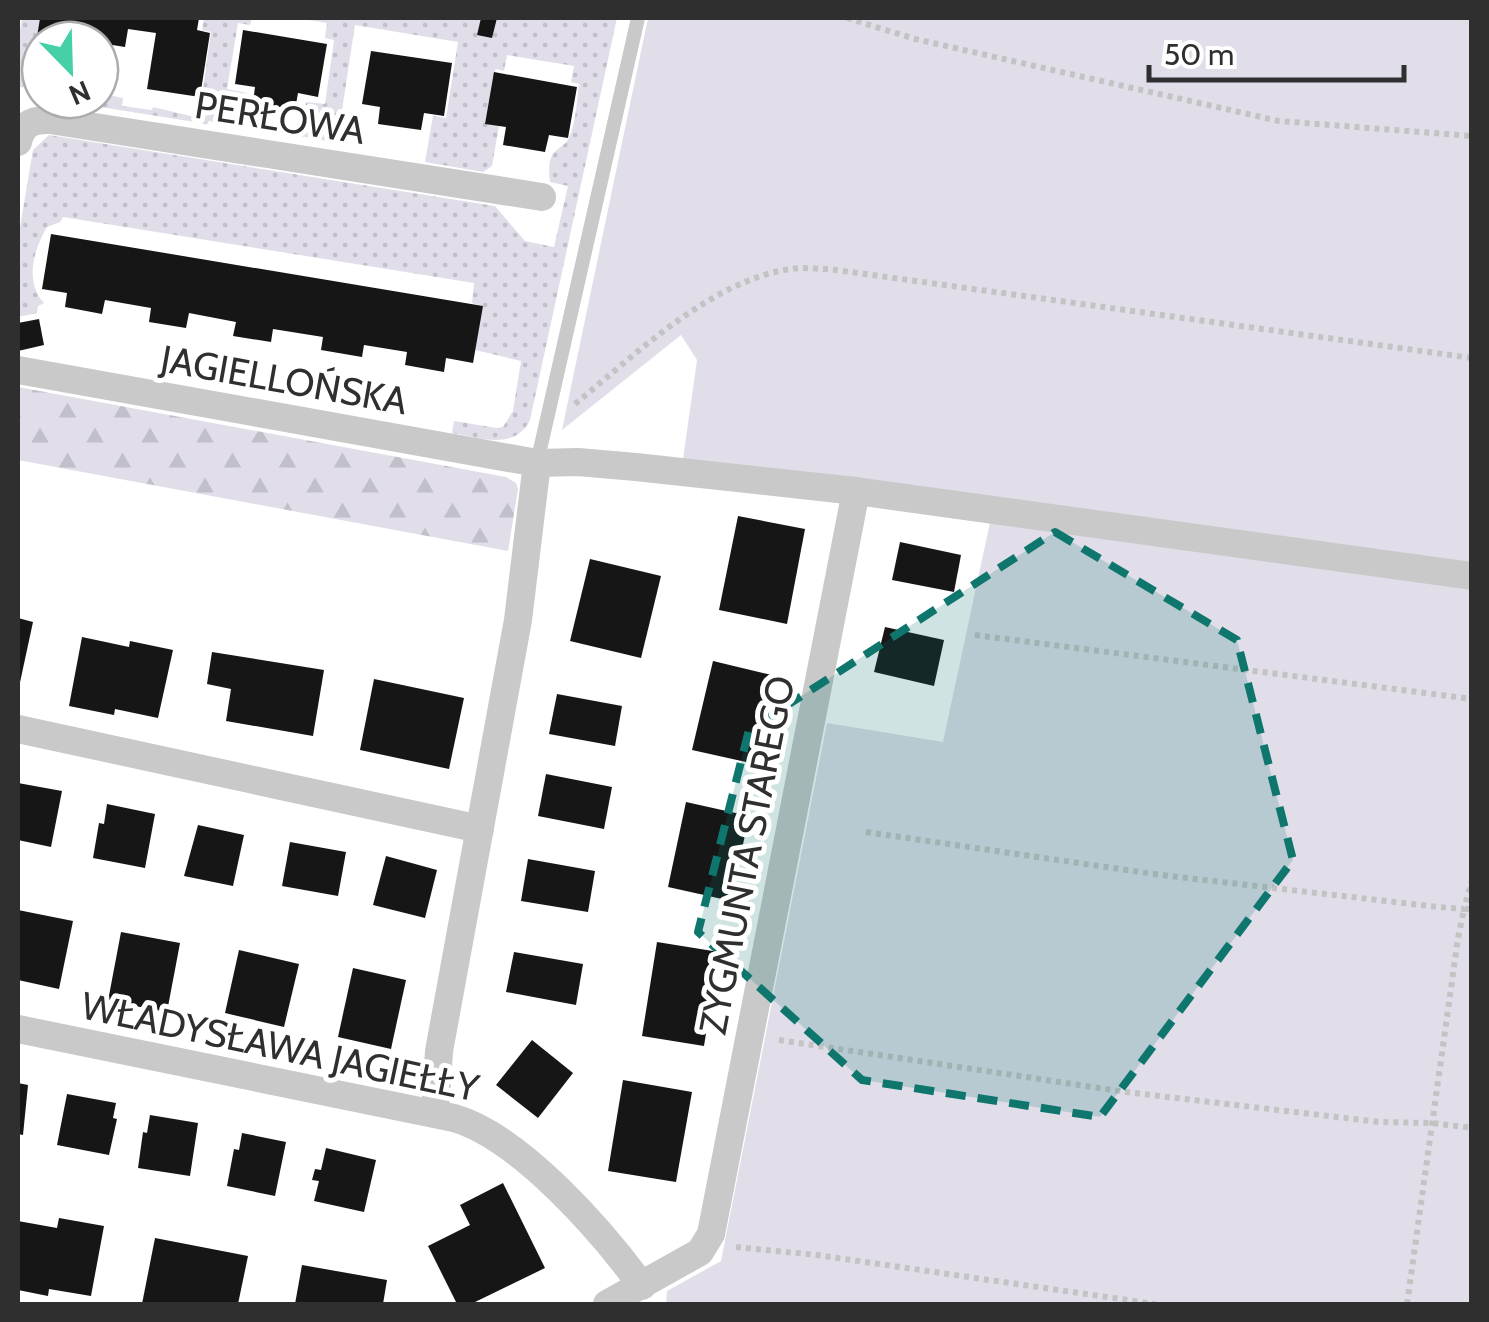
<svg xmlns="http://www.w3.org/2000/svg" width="1489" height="1322" font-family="Cabin,sans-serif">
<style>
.grass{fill:url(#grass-dots)}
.forest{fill:url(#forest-firs)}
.garden{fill:#e1deea}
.building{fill:#161616}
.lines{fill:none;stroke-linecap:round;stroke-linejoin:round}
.path{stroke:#c3c3c3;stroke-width:6;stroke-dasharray:5 5;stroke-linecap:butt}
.service{stroke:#c9c9c9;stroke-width:14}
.minor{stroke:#c9c9c9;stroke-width:28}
.marked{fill:#0f766e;fill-opacity:0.2;stroke:#0f766e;stroke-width:8;stroke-dasharray:20 12;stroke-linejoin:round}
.labels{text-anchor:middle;stroke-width:10;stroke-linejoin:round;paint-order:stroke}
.street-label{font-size:38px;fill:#2f2f2f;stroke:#fff}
</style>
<defs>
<pattern id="grass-dots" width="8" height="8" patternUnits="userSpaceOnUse" patternTransform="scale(2.5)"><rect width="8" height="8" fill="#e1deea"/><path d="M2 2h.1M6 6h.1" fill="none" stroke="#c1bfc9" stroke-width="1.8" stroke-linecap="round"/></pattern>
<pattern id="forest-firs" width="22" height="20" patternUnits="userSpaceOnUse" patternTransform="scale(2.5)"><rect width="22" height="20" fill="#e1deea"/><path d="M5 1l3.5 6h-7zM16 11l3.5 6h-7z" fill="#c1bfc9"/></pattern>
</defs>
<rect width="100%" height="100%" fill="#fff"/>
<g class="grass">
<path d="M 22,18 L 40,18 L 29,88 L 19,87 L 18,90 L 18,44 Z"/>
<path d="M 204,18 L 252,18 L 250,25 L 238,23 L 227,89 L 247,93 L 242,126 L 209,121 L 207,124 L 63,101 L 100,100 L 100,94 L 123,98 L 122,106 L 152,110 L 153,107 L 199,118 L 211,32 L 202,30 Z"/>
<path d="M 296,18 L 617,18 L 530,420 C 515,451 480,438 452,433 L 454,421 L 497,428 L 503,427 L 513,411 L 521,361 L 475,350 L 482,306 L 472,303 L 474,283 L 63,217 L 60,222 L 47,227 C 34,249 24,281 44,303 L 38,306 L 37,313 L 18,317 L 18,239 L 33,150 L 49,135 L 495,206 L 525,241 L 554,247 L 568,186 L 550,182 C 545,142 564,155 571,133 C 576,118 577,100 579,84 L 571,82 L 574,66 L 507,55 L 504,71 L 496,69 L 494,73 L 499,126 L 492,166 L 483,172 L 425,162 L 433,116 L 446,118 L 458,42 L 355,25 L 337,143 L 300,136 L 306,102 L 325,104 L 334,40 L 325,38 L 327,23 Z"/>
</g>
<path class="forest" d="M 18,387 L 506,477 L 516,483 L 518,489 L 508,551 L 18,460 Z"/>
<path class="garden" d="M 648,18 L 1471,18 L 1471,1304 L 666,1304 L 667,1291 L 721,1261 L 827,723 L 943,742 L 995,499 L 683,459 L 697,360 L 681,335 L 562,430 Z"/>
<g class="building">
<path d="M 40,18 L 199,18 L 197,30 L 210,33 L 200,97 L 147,89 L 156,33 L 128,29 L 125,47 L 100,43 L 100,40 L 40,40 L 40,69 L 32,68 Z"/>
<path d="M 481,18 L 497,18 L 492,38 L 477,35 Z"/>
<path d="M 243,30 L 327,44 L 318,97 L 298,93 L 295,110 L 253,103 L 255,87 L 235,84 Z"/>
<path d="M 371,51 L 452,63 L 444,116 L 424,113 L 421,130 L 378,124 L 380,107 L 362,104 Z"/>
<path d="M 494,72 L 577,87 L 568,138 L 549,135 L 545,152 L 503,145 L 506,127 L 485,124 Z"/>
<path d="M 51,234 L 483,306 L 473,363 L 446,358 L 444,372 L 405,365 L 407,352 L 364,345 L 362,357 L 321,350 L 323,337 L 273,329 L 271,342 L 233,336 L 236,322 L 189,313 L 186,328 L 149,322 L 151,308 L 105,300 L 102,314 L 65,307 L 67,293 L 42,289 Z"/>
<path d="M 39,319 L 44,345 L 18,351 L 18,323 Z"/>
<path d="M 738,516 L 805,529 L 787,624 L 719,610 Z"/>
<path d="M 900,542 L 961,555 L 954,592 L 892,580 Z"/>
<path d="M 590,559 L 661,576 L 641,658 L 570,641 Z"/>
<path d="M 18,618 L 33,622 L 19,687 L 18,687 Z"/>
<path d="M 885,627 L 944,640 L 934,686 L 874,672 Z"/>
<path d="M 82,637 L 129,647 L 130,641 L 173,650 L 158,718 L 115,709 L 114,715 L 69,706 Z"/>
<path d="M 212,652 L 324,670 L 313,736 L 226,721 L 231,689 L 207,684 Z"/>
<path d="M 713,661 L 776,676 L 755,764 L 692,750 Z"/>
<path d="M 374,679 L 464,698 L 449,769 L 360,750 Z"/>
<path d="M 557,694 L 622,706 L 615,746 L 549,734 Z"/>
<path d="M 546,774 L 612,787 L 604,829 L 538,816 Z"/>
<path d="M 18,783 L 62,791 L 51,847 L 18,840 Z"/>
<path d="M 686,802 L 749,816 L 731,901 L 668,887 Z"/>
<path d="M 107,804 L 155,814 L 145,868 L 93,858 L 99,823 L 104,824 Z"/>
<path d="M 198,825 L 244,835 L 233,886 L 184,876 Z"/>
<path d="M 290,842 L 346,852 L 338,896 L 282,886 Z"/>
<path d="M 386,856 L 437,870 L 425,918 L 373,905 Z"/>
<path d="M 528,859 L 595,871 L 588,912 L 521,901 Z"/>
<path d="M 18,910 L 73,921 L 59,989 L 18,980 Z"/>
<path d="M 121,932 L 180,943 L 167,1012 L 108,1001 Z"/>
<path d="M 657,942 L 719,952 L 704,1046 L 642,1036 Z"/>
<path d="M 239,950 L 299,964 L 284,1027 L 225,1013 Z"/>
<path d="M 514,952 L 583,964 L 576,1005 L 506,992 Z"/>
<path d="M 353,968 L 406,980 L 391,1049 L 338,1037 Z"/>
<path d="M 532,1040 L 573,1073 L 538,1118 L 496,1085 Z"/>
<path d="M 623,1080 L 692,1092 L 676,1182 L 608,1171 Z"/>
<path d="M 18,1083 L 28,1085 L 23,1135 L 18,1134 Z"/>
<path d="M 67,1094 L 116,1103 L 113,1118 L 117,1119 L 109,1155 L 57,1145 Z"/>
<path d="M 150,1115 L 198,1123 L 190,1176 L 138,1168 L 143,1132 L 147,1133 Z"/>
<path d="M 242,1133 L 286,1142 L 275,1196 L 227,1186 L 234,1149 L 239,1150 Z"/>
<path d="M 326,1148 L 376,1160 L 364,1212 L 314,1201 L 319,1181 L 312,1180 L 315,1169 L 321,1170 Z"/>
<path d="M 503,1183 L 545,1268 L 471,1304 L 457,1304 L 428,1246 L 470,1225 L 460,1205 Z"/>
<path d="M 59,1218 L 104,1226 L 91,1296 L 49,1289 L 48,1296 L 18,1290 L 18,1221 L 57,1228 Z"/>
<path d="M 155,1238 L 248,1256 L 238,1304 L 142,1304 Z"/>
<path d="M 302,1265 L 387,1280 L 383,1304 L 295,1304 Z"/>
</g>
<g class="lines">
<g class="path">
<path d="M 847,18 L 915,39 L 1279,121 L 1472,136"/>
<path d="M 575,404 C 635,355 710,281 790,269 C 803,267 816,269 829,269 L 1472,358"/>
<path d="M 975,635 L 1472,699"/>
<path d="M 866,832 L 1161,875 L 1438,907 L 1464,909 L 1472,880"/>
<path d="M 779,1040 L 1126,1092 L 1379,1122 L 1432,1123 L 1472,1128"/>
<path d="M 736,1247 L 817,1255 L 1155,1304"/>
<path d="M 1407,1304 L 1458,938 L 1464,909 L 1472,909"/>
</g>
<path class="service" d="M 537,463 L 638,18"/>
<g class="minor">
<path d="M 18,142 C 22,124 33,119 50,120 L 542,197"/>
<path d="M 18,370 L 537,463 L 578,462 L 636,467 L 856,491 L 1472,576"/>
<path d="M 18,729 L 480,829"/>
<path d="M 18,1029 L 454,1118 C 520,1137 602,1231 642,1286"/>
<path d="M 435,1114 L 439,1051 L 518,620 L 537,463"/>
<path d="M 607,1304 L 700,1252 L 711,1234 L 856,491"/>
</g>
</g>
<path class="marked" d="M 1055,532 L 1237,640 L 1293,860 L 1100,1117 L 862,1080 L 698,932 L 749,730 Z"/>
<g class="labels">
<g class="street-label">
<text transform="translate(280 118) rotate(9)" y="13">PERŁOWA</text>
<text transform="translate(284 380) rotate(10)" y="13">JAGIELLOŃSKA</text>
<text transform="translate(747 855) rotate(-79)" y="13">ZYGMUNTA STAREGO</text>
<text transform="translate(280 1047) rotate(12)" y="13">WŁADYSŁAWA JAGIEŁŁY</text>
</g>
</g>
<rect width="1489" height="1322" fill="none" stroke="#2f2f2f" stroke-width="40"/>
<g transform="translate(70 70) rotate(157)"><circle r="48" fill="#ffffff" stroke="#acacac" stroke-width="2.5"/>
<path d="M0-8L18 38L0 25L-18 38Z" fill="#46d0a8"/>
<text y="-15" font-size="28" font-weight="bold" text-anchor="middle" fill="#2f2f2f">N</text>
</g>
<path d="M1149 65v15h255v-15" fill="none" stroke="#2f2f2f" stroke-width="5"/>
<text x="1164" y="65" font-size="30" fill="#2f2f2f" stroke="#ffffff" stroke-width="8" paint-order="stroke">50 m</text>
</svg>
